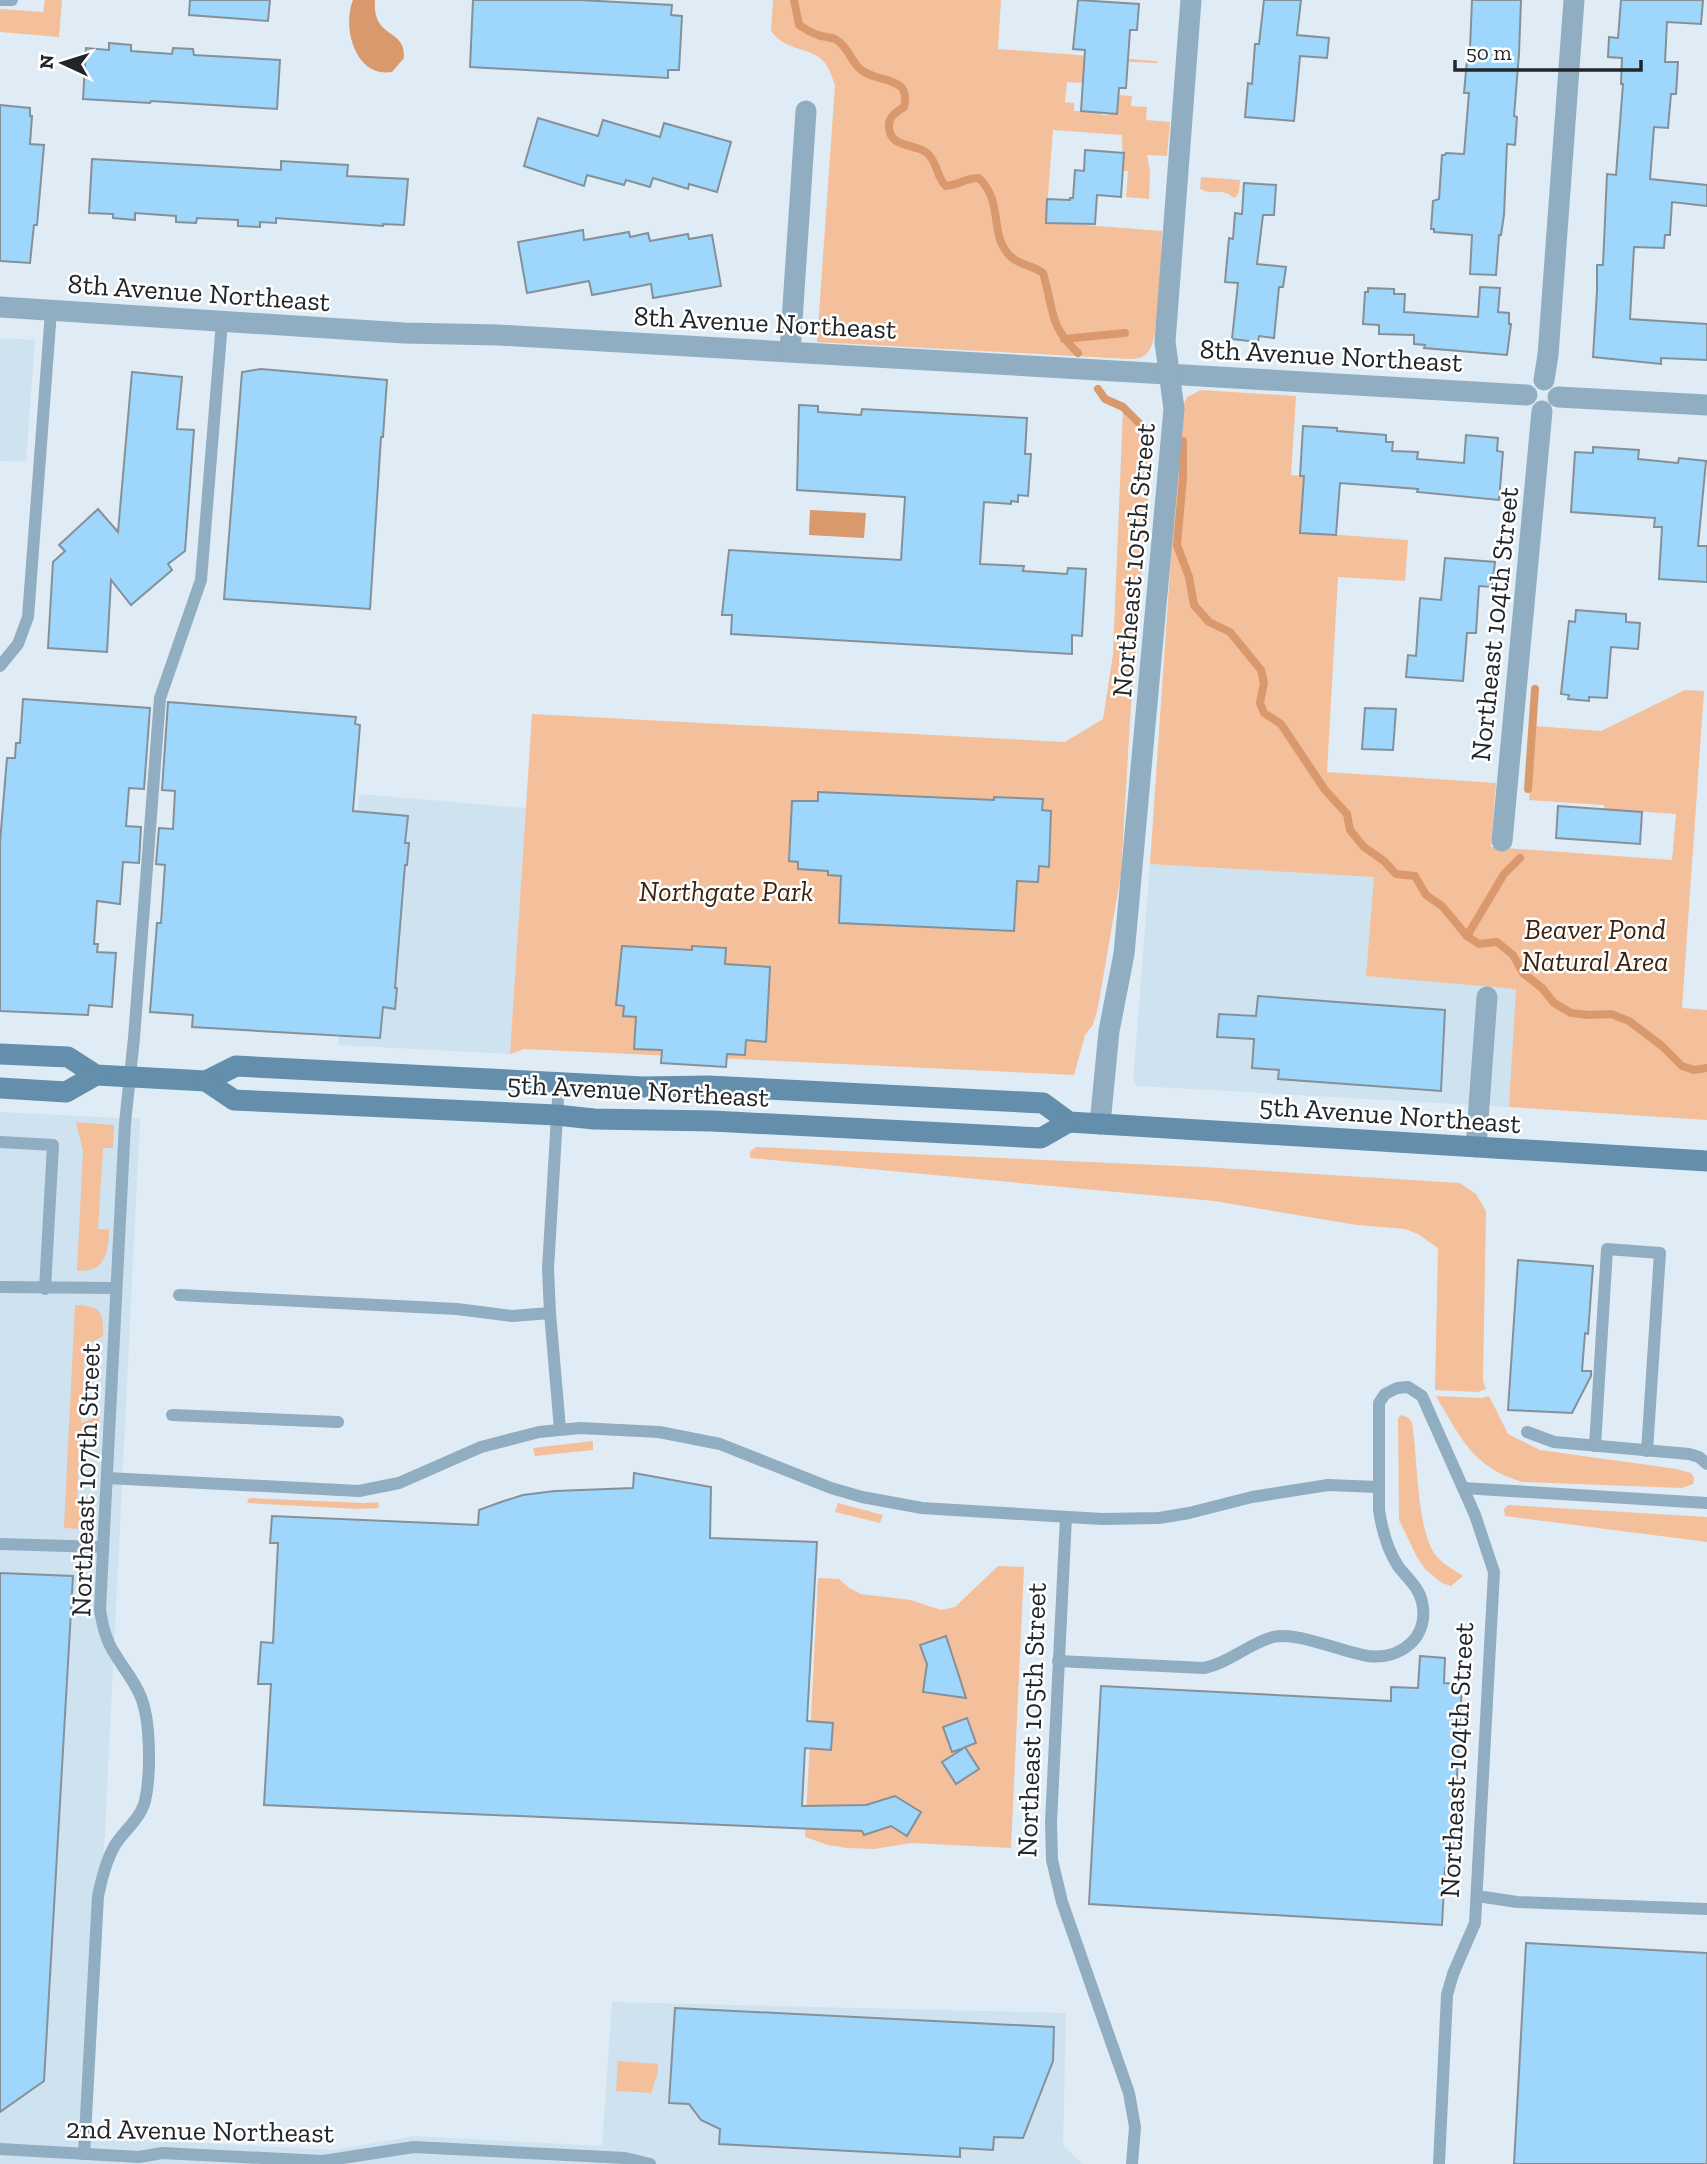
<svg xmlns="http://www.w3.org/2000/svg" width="1707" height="2164" font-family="'Zilla Slab',serif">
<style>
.built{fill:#cfe2f0}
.green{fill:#f4bf9b}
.water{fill:#d9996c}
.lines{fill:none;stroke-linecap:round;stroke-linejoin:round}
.stream{stroke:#d9996c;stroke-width:8}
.building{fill:#9fd6fc;stroke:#859199;stroke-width:2}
.service{stroke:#90adc2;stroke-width:12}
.minor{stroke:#90adc2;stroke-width:21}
.secondary{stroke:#638fad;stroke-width:21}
.labels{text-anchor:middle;stroke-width:5;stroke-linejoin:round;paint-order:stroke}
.street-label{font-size:28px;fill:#22262a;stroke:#fff}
.park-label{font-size:28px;font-style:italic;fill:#3d230f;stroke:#fff}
</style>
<rect width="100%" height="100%" fill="#e0ecf5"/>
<g class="built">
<path d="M 0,338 L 35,340 L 26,462 L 0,461 Z"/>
<path d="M 359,794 L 526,808 L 510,1054 L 338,1045 Z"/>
<path d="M 1150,864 L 1374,877 L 1366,976 L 1517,988 L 1509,1107 L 1137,1086 L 1133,1081 Z"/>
<path d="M 0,1112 L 140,1119 L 90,2137 L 335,2150 L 413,2136 L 602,2146 L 612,2002 L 1066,2013 L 1063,2146 L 1083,2164 L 0,2164 Z"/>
</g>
<g class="green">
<path d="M 45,0 L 62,0 L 59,37 L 0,32 L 0,9 L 43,12 Z"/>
<path d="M 773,0 L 1001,0 L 998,49 L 1157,61 L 1157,63 L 1085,60 L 1083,83 L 1067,82 L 1065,102 L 1074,103 L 1074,111 L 1101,112 L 1101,115 L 1107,115 L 1118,95 L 1132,96 L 1131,106 L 1147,107 L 1146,120 L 1170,122 L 1167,156 L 1147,155 L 1150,172 L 1149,199 L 1126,197 L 1128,171 L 1123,171 L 1122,135 L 1053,130 L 1046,222 L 1162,231 C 1161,254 1160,336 1149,351 C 1144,358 1137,359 1129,359 L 817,342 L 835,85 C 832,78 830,69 825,63 C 812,46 787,53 771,31 Z"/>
<path d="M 1201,177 L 1240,180 L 1239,192 L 1235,198 C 1232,197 1229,194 1226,193 C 1217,190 1212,195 1200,189 Z"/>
<path d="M 1201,390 L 1296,396 L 1291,475 L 1304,476 L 1303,488 L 1327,534 L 1408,540 L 1405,581 L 1338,577 L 1327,772 L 1496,783 L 1491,847 L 1672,860 L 1676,814 L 1605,809 L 1604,805 L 1529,800 L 1535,726 L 1601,731 L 1685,690 L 1704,691 L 1682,1008 L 1707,1010 L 1707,1120 L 1509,1107 L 1516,989 L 1366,976 L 1374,877 L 1150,864 L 1181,410 L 1187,397 Z"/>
<path d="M 1123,409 L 1152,443 L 1130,720 L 1121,874 L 1098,1007 L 1093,1025 L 1085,1035 L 1074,1075 L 524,1049 L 510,1054 L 532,714 L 1065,742 L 1103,719 L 1113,654 Z"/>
<path d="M 76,1122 L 114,1125 L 113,1148 L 103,1148 L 98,1229 L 109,1230 C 108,1254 105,1272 77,1271 L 83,1151 Z"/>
<path d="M 756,1147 L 1203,1167 L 1460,1183 L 1476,1194 L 1486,1211 L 1483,1381 L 1486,1389 L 1478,1392 L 1435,1390 L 1438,1248 L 1418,1234 L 1405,1229 L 1357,1225 L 1214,1201 L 750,1158 L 750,1152 Z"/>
<path d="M 75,1305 C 101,1306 104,1311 103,1336 L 85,1346 L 81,1423 L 99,1416 L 99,1426 L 80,1436 L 77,1502 L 95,1493 L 94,1515 L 88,1526 L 83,1529 L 64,1528 Z"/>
<path d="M 1436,1396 L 1482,1398 L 1489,1396 L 1508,1434 L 1540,1450 L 1677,1469 L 1691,1473 L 1694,1478 L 1693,1484 L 1682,1488 L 1522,1482 C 1471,1466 1461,1438 1436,1396 Z"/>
<path d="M 1401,1415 L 1409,1418 L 1412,1423 C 1418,1456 1416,1532 1437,1557 C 1444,1565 1455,1570 1463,1576 L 1451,1586 L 1442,1583 L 1425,1569 L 1417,1557 L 1399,1520 L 1398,1418 Z"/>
<path d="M 593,1441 L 593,1450 L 535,1456 L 533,1448 Z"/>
<path d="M 249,1498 L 364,1503 L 378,1502 L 379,1508 L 358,1509 L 247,1503 Z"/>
<path d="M 838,1503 L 883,1515 L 880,1523 L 835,1512 Z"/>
<path d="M 1508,1505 L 1707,1517 L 1707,1542 L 1505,1516 L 1504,1509 Z"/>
<path d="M 998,1566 L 1024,1567 L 1011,1848 L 911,1843 L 874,1849 L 847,1848 L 828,1845 L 805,1837 L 818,1578 L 839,1579 L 849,1588 L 861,1594 L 911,1600 L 941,1610 L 955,1607 Z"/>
<path d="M 618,2061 L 658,2064 L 658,2072 L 651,2093 L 616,2091 Z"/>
</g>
<g class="water">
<path d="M 353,0 L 375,0 C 372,40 406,27 404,58 L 392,72 C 355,78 342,27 353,0 Z"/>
<path d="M 810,510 L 866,513 L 864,538 L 809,535 Z"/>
</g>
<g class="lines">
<g class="stream">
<path d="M 794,0 L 799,25 C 805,29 811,33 818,35 C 823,37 830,37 835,39 C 847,45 851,61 860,69 C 876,84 912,74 904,107 C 896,112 888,117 889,127 C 890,149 916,143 927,153 C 938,162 936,177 946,186 C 959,185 965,178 979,178 C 1004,203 989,233 1009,255 C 1018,265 1032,265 1043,273 C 1054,309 1048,325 1078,353"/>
<path d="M 1064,339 L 1125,333"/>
<path d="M 1098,389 L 1105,399 L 1123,407 L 1144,428"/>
<path d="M 1183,441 L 1183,478 L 1177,545 L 1189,577 L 1194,605 L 1209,622 L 1230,632 L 1261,670 L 1264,683 L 1260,703 L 1264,713 L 1281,724 L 1325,790 L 1347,814 L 1350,830 L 1364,847 L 1384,861 L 1396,874 L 1415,876 L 1426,895 L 1442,906 L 1467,936 L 1479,944 L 1497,942 L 1513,955 L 1523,973 L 1542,988 L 1554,1003 L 1571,1013 L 1589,1015 L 1611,1014 L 1629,1021 L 1662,1046 L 1682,1066 L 1694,1070 L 1707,1068"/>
<path d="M 1528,789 L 1535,689"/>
<path d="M 1467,936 L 1504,874 L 1520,858"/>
</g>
</g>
<g class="building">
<path d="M 190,0 L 270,0 L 268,21 L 189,15 Z"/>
<path d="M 473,0 L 580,0 L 672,5 L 671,15 L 682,16 L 679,70 L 668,70 L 668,78 L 470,67 Z"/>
<path d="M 1078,0 L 1139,4 L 1137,30 L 1130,30 L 1126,88 L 1119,88 L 1117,114 L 1081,111 L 1085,50 L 1073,49 Z"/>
<path d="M 1264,0 L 1301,0 L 1297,35 L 1329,38 L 1327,58 L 1300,56 L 1294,121 L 1245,117 L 1248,83 L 1252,84 L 1255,44 L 1259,44 Z"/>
<path d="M 1472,0 L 1521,0 L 1519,54 L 1514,116 L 1517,117 L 1515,145 L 1507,144 L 1504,215 L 1501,235 L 1499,235 L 1496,275 L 1470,274 L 1472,235 L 1434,232 L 1434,229 L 1431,229 L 1433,201 L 1439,199 L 1442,155 L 1445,155 L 1446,153 L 1464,154 L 1469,93 L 1464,93 L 1468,49 L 1470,49 Z"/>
<path d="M 1621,0 L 1703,0 L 1701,24 L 1667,22 L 1665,62 L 1678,62 L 1676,94 L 1671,94 L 1668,128 L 1654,127 L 1650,179 L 1707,185 L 1707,206 L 1672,202 L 1670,235 L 1665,235 L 1664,248 L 1634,247 L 1630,319 L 1707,324 L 1707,360 L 1661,358 L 1661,364 L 1593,357 L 1597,291 L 1597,265 L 1603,265 L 1607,174 L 1616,175 L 1623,84 L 1621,84 L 1622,58 L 1608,57 L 1609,37 L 1618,38 Z"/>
<path d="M 109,43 L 131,45 L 131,51 L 172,54 L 173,48 L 193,49 L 194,55 L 280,60 L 277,109 L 151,101 L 150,103 L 83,99 L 86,48 L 109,50 Z"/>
<path d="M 0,105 L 30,108 L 30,116 L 32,116 L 30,144 L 44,145 L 37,225 L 34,225 L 30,263 L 0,261 Z"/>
<path d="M 538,118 L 598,136 L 603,120 L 660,137 L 664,123 L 731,142 L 717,192 L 689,184 L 688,189 L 653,178 L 650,187 L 626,180 L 624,185 L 587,175 L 584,186 L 524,166 Z"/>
<path d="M 1085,150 L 1124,153 L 1121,197 L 1097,195 L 1095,224 L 1046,223 L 1047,199 L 1070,200 L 1070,198 L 1073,198 L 1075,170 L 1084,171 Z"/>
<path d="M 92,159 L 281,170 L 281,161 L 348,165 L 347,176 L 408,179 L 404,225 L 383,224 L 383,226 L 276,218 L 276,223 L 260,222 L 260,227 L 238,226 L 238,220 L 197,218 L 196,223 L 176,222 L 176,216 L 135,213 L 135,220 L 113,218 L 113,214 L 89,213 Z"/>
<path d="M 1244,183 L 1276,185 L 1274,215 L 1263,215 L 1257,264 L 1286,267 L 1283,287 L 1279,287 L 1274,338 L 1259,336 L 1258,342 L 1232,339 L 1238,283 L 1225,282 L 1229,238 L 1233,239 L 1235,213 L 1242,214 Z"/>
<path d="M 583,230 L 584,240 L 629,232 L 630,237 L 648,233 L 650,241 L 688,234 L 689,239 L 712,235 L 721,286 L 653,298 L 651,284 L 592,295 L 589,281 L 527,293 L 518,242 Z"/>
<path d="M 1480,287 L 1500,288 L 1498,312 L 1509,313 L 1509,324 L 1511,324 L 1507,355 L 1424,348 L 1425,345 L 1414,344 L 1414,335 L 1379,334 L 1379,325 L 1363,324 L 1365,292 L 1368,292 L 1368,288 L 1394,289 L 1394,294 L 1405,294 L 1404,312 L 1478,317 Z"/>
<path d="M 261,369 L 387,380 L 383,437 L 381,437 L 370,609 L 224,599 L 242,372 Z"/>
<path d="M 132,372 L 182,377 L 177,429 L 194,430 L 185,551 L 168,564 L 172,570 L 131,605 L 111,580 L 107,652 L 48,648 L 53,562 L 65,551 L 59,545 L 98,509 L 118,532 Z"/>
<path d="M 799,405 L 818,406 L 818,412 L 861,415 L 862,409 L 1027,418 L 1025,454 L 1031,454 L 1028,496 L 1018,495 L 1018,502 L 1011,501 L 1011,504 L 984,502 L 980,564 L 1024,566 L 1023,571 L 1067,574 L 1068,568 L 1086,569 L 1082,636 L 1072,635 L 1072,654 L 731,634 L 732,615 L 722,615 L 729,550 L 901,560 L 905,497 L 797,490 Z"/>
<path d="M 1303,426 L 1337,428 L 1337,431 L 1386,435 L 1386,442 L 1393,442 L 1392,451 L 1418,452 L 1417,459 L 1464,463 L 1466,435 L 1498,438 L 1497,451 L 1503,452 L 1499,500 L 1417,492 L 1418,489 L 1340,483 L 1336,535 L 1300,533 L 1304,476 L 1300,476 Z"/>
<path d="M 1593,447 L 1639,450 L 1638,459 L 1678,463 L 1679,458 L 1706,461 L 1698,546 L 1707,546 L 1707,582 L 1659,579 L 1662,527 L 1654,527 L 1655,518 L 1571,512 L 1575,452 L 1593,453 Z"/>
<path d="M 1445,558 L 1495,562 L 1492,587 L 1479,586 L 1476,633 L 1467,633 L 1463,681 L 1406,677 L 1408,655 L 1416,656 L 1420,598 L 1441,600 Z"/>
<path d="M 1576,610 L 1626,614 L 1626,622 L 1640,623 L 1638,649 L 1611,647 L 1607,698 L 1589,697 L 1589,701 L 1568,699 L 1569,695 L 1561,694 L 1569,621 L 1575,622 Z"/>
<path d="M 23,699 L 150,708 L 144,789 L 129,788 L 126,826 L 141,827 L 139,863 L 123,862 L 120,904 L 97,901 L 94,944 L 98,944 L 97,952 L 116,953 L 112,1007 L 89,1005 L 88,1015 L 0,1011 L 0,842 L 7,758 L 15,758 L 16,743 L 20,743 Z"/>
<path d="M 168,702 L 356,717 L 355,724 L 360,725 L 353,811 L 408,816 L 405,843 L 409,843 L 407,865 L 405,865 L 395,988 L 397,988 L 395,1009 L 383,1007 L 380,1038 L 192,1027 L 193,1015 L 150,1012 L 157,923 L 161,923 L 165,865 L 156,864 L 159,828 L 173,829 L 175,791 L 162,790 Z"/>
<path d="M 1365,708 L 1396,709 L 1393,750 L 1362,749 Z"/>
<path d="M 818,792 L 994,800 L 994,797 L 1043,799 L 1042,810 L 1051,811 L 1049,867 L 1039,866 L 1038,882 L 1017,881 L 1014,931 L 839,923 L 841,876 L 828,875 L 828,871 L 798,869 L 798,862 L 789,861 L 792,801 L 818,801 Z"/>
<path d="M 1558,806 L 1642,812 L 1640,844 L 1556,838 Z"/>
<path d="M 622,946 L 692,950 L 692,946 L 726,948 L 725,964 L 770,967 L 766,1042 L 746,1040 L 745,1055 L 727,1054 L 726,1067 L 661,1063 L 662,1050 L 634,1049 L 636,1017 L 623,1016 L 624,1006 L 616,1005 Z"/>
<path d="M 1258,996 L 1445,1010 L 1441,1091 L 1278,1079 L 1279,1070 L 1252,1068 L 1254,1039 L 1217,1037 L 1219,1014 L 1256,1016 Z"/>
<path d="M 1518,1260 L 1593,1266 L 1588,1334 L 1585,1333 L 1582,1371 L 1591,1371 L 1591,1376 L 1572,1413 L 1508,1410 Z"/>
<path d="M 634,1473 L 711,1487 L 710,1538 L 817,1542 L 807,1721 L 833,1723 L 831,1750 L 805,1748 L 802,1806 L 866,1805 L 895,1796 L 921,1812 L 907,1836 L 891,1826 L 864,1835 L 862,1831 L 264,1805 L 271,1684 L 258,1684 L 261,1642 L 273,1643 L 278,1543 L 270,1543 L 272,1516 L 478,1525 L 479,1510 L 501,1502 L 523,1495 L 555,1491 L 633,1488 Z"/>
<path d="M 0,1573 L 73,1576 L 44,2081 L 0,2112 Z"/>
<path d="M 946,1636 L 959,1676 L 966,1698 L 923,1692 L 927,1664 L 920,1645 Z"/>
<path d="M 1420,1656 L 1445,1658 L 1444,1683 L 1462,1684 L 1452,1868 L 1445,1868 L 1442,1925 L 1089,1904 L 1101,1686 L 1391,1701 L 1391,1687 L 1418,1688 Z"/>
<path d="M 967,1718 L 976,1743 L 965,1747 L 979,1769 L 956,1784 L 942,1762 L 964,1748 L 952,1752 L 943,1727 Z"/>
<path d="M 1526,1943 L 1707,1953 L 1707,2164 L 1514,2164 Z"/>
<path d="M 675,2008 L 1054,2027 L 1053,2061 L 1023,2138 L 994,2137 L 993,2150 L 960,2148 L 960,2157 L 719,2144 L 720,2129 L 701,2120 L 689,2104 L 669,2103 Z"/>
</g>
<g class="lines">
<g class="service">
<path d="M 2,0 L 12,0"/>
<path d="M 0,666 L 18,644 L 28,617 L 51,311"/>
<path d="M 559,1082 L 548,1269 L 550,1313 L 560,1429"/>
<path d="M 0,1142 L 53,1145 L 45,1289"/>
<path d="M 0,1287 L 116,1288"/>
<path d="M 179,1295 L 457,1309 L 512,1316 L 550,1313"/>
<path d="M 172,1415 L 338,1422"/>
<path d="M 1527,1432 L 1554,1442 L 1689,1454 L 1699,1457 L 1707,1464"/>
<path d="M 1595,1446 L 1607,1249 L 1660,1253 L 1647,1451"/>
<path d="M 107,1478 L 359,1491 L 399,1483 L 481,1447 L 539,1432 L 580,1428 L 659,1432 L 720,1444 L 831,1488 L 862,1497 L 922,1508 L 1102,1519 L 1159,1518 L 1189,1513 L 1252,1497 L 1328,1485 L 1378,1487"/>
<path d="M 1463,1488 L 1707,1503"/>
<path d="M 1066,1517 L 1051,1822 L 1052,1860 L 1062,1902 L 1129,2093 L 1135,2127 L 1132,2164"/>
<path d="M 0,1544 L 103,1547"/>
<path d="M 1058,1661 L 1204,1668 C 1229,1663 1248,1644 1273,1637 C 1297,1631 1341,1652 1368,1656 C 1401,1660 1430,1637 1422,1602 C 1419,1587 1406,1577 1398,1566 C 1387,1549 1382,1530 1379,1510 L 1379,1403 L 1385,1394 L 1397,1388 L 1408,1387 L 1422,1396 L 1475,1515 L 1494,1572 L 1475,1923 L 1453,1974 L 1447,1995 L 1439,2164"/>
<path d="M 1477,1896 L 1517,1902 L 1707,1909"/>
<path d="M 0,2149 L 139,2157 L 162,2153 L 323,2161 L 414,2147 L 625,2158 L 650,2164"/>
<path d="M 84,2154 L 98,1896 C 102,1878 106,1861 115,1845 C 124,1831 141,1818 145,1801 C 151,1775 151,1719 140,1695 C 134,1680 123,1668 115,1654 C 106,1641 102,1624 100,1609 L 125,1123 L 134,1038 L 160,698 L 201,580 L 222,322"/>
</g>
<g class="minor">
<path d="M 0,307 L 404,333 L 498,335 L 1527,395"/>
<path d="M 790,351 L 806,111"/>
<path d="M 1544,380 L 1548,355 L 1574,0"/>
<path d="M 1558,397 L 1707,405"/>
<path d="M 1502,841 L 1542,411"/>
<path d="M 1100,1124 L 1109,1031 L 1124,954 L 1174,409 L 1165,342 L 1191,0"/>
<path d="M 1476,1147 L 1487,997"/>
</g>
<g class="secondary">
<path d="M 0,1054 L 68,1057 L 96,1075 L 206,1081 L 236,1066 L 643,1087 L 708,1086 L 1043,1103 L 1069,1122 L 1707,1161"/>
<path d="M 206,1081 L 234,1100 L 556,1115 L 594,1119 L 712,1121 L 1041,1138 L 1069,1122"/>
<path d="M 0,1088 L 66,1092 L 96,1075"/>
</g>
</g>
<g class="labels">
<g class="street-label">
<text transform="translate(199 292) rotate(4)" y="10">8th Avenue Northeast</text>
<text transform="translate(765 322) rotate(3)" y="10">8th Avenue Northeast</text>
<text transform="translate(1331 355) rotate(3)" y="10">8th Avenue Northeast</text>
<text transform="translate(1133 560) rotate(-85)" y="10">Northeast 105th Street</text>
<text transform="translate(1494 624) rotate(-84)" y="10">Northeast 104th Street</text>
<text transform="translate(638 1090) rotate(3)" y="10">5th Avenue Northeast</text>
<text transform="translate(1390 1114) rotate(4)" y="10">5th Avenue Northeast</text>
<text transform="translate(85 1480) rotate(-88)" y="10">Northeast 107th Street</text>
<text transform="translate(1031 1720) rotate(-88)" y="10">Northeast 105th Street</text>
<text transform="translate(1456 1760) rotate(-87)" y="10">Northeast 104th Street</text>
<text transform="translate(200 2130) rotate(1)" y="10">2nd Avenue Northeast</text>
</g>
<g class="park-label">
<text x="726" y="901">Northgate Park</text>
<text x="1595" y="939">Beaver Pond<tspan x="1595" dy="32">Natural Area</tspan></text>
</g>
</g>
<g transform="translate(63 63) rotate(274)" stroke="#ffffff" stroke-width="5" paint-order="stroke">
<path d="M0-5L12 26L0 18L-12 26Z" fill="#22262a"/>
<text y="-10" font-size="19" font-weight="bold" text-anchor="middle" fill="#22262a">N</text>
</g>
<path d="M1455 60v10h186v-10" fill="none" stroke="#22262a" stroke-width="3.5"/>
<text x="1466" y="60" font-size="21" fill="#22262a" stroke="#ffffff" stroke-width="5" paint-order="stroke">50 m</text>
</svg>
